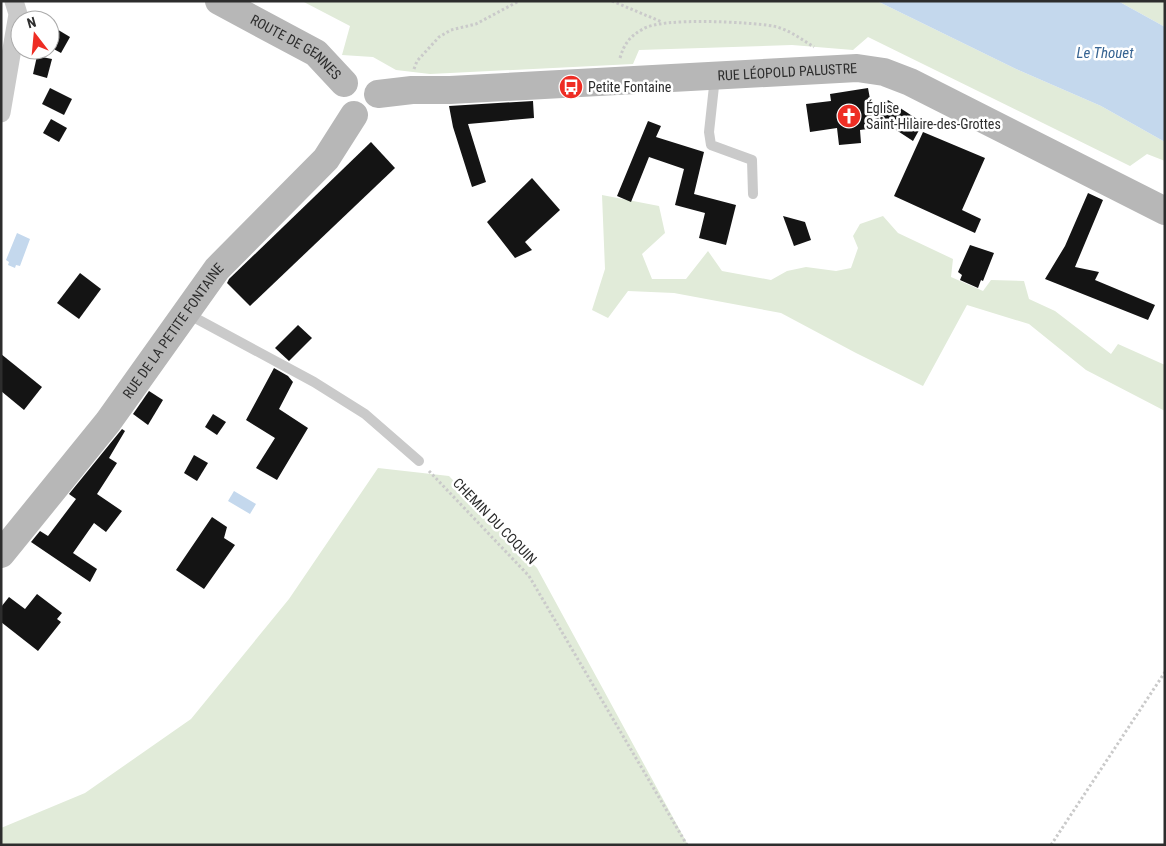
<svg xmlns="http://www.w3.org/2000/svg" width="1166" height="846" font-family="'Roboto Condensed',sans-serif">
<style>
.green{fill:#e1ebd9}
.water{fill:#c4d8ed}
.building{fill:#141414}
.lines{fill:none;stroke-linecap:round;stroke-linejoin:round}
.path{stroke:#cacaca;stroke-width:3;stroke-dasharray:2.5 2.5;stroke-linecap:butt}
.lane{stroke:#cacaca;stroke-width:10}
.street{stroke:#cacaca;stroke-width:19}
.secondary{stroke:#b7b7b7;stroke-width:28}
.labels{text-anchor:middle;stroke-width:5;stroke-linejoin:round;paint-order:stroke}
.street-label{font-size:14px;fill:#2d2d2d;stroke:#fff}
.poi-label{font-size:14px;fill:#2d2d2d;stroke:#fff;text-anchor:start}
.water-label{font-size:15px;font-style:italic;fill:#376492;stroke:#fff}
</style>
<rect width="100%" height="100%" fill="#fff"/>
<g class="green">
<path d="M 302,1 L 877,1 L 1016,69 L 1101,106 L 1165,142 L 1165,161 L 1147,154 L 1130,166 L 868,37 L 853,50 L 792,45 L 639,50 L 633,64 L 430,74 L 396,70 L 373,57 L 342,55 L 350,26 Z"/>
<path d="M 1118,1 L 1165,1 L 1165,27 Z"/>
<path d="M 602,195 L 659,206 L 665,233 L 642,254 L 652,279 L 686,279 L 708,251 L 722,271 L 771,280 L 787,271 L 806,267 L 836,271 L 851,268 L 858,248 L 853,236 L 860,224 L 883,216 L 898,233 L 953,259 L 951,277 L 983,291 L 991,280 L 1024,281 L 1029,299 L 1055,311 L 1111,354 L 1118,344 L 1165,365 L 1165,411 L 1086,370 L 1029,324 L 967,305 L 923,386 L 856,353 L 781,313 L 674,293 L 628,291 L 608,318 L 592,310 L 605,269 Z"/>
<path d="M 378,468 L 449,476 L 537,568 L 688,845 L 1,845 L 1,828 L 85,793 L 191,719 L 289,599 Z"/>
</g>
<g class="water">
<path d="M 877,1 L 1118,1 L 1165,27 L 1165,142 L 1101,106 L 1016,69 Z"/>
<path d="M 17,233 L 30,239 L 20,266 L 16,265 L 15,268 L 8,265 L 9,262 L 6,260 Z"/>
<path d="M 234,491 L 256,504 L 250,514 L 228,501 Z"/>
</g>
<g class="building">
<path d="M 50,25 L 70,37 L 61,53 L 50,47 Z"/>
<path d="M 37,56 L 52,59 L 47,78 L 33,74 Z"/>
<path d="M 50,88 L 72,99 L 64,115 L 42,104 Z"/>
<path d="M 868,88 L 874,121 L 888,100 L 923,123 L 913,141 L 890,126 L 860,130 L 861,143 L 839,145 L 837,128 L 810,132 L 806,104 L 831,101 L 830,94 Z"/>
<path d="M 533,101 L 534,118 L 468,124 L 486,182 L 472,187 L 453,127 L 449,106 Z"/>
<path d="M 51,119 L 67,128 L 59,142 L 43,133 Z"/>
<path d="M 648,121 L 661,126 L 656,137 L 704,152 L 694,194 L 736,205 L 726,245 L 699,238 L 705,213 L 675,205 L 684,169 L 649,157 L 631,202 L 617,196 Z"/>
<path d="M 923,132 L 985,158 L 962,210 L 981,219 L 975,233 L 894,196 Z"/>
<path d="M 371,142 L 395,168 L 250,306 L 227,283 L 229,279 Z"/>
<path d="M 532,178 L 560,210 L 525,242 L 532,250 L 515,258 L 487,222 Z"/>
<path d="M 1088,193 L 1103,200 L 1075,267 L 1099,272 L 1095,280 L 1155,305 L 1148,320 L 1045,279 L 1065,246 Z"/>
<path d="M 783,216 L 805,222 L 811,240 L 794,246 Z"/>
<path d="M 970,245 L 994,253 L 983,281 L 981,280 L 978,288 L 960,280 L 962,275 L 958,272 Z"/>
<path d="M 80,273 L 101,289 L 79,319 L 57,303 Z"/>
<path d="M 298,325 L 312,338 L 289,361 L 275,348 Z"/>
<path d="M 1,354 L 42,387 L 24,410 L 1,391 Z"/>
<path d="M 274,368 L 288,376 L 293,382 L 279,409 L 308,428 L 277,480 L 256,468 L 275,438 L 246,420 Z"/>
<path d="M 149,391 L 163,400 L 148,425 L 133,414 Z"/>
<path d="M 213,414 L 226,422 L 217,435 L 205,427 Z"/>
<path d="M 122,429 L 125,431 L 109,458 L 117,463 L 97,494 L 122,511 L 106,532 L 94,523 L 73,553 L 97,569 L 90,582 L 31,542 L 40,531 L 48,536 L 76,499 L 69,494 Z"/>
<path d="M 194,455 L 208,463 L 197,481 L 184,473 Z"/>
<path d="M 212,517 L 227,527 L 224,538 L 235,545 L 204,589 L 176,570 Z"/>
<path d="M 37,594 L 62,613 L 57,619 L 61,622 L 38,651 L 1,622 L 1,607 L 9,597 L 25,609 Z"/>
</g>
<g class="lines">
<g class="path">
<path d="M 612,1 L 662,22"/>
<path d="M 620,58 C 624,44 630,36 643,29 C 662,17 748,22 773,26 C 788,29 801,39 814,47"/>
<path d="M 414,69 L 417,61 L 439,37 L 451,30 L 476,24 L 519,1"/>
<path d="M 429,471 L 529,576 L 687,845"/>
<path d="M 1051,845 L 1165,672"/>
</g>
<g class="lane">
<path d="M 715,77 L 709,132 L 711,145 L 752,160 L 753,194"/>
<path d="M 186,313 L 314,382 L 365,414 L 419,461"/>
</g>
<path class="street" d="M 1,113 L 18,14 L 14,1"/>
<g class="secondary">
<path id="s1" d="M 219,1 L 316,53 L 344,83"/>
<path id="s2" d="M 378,94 L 412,90 L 450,90 L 857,68 L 884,72 L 910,82 L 1165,211"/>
<path id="s3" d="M 1,554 L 108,422 L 217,269 L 326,159 L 354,115"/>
</g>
</g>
<defs>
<g id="bus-disc" transform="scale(1.25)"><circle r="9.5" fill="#ee2d24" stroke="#fff"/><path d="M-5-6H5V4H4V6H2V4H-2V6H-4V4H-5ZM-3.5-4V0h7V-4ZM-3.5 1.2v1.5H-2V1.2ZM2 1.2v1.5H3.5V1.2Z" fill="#fff"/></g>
<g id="church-disc" transform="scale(1.25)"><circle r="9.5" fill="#ee2d24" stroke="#fff"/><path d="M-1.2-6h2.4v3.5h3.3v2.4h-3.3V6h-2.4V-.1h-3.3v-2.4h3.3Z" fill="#fff"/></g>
</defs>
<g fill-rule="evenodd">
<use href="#bus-disc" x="571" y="87"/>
<use href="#church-disc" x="849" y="116"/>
</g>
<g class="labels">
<g class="street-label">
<text dy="5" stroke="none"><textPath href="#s1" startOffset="90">ROUTE DE GENNES</textPath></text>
<text dy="5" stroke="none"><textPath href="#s2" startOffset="410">RUE LÉOPOLD PALUSTRE</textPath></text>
<text dy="5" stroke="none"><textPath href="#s3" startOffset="282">RUE DE LA PETITE FONTAINE</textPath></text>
<text transform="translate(495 521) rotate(46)" y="5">CHEMIN DU COQUIN</text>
</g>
<g class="poi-label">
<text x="588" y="92">Petite Fontaine</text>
<text x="866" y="113">Église<tspan x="866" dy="16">Saint-Hilaire-des-Grottes</tspan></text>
</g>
<g class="water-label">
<text x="1105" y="58">Le Thouet</text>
</g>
</g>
<rect width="1166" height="846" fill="none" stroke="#2d2d2d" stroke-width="5"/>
<g transform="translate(35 35) rotate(344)"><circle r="24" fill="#ffffff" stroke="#ababab"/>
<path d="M0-4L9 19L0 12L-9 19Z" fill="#ee2d24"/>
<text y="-8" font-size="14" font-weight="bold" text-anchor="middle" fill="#2d2d2d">N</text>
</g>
</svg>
